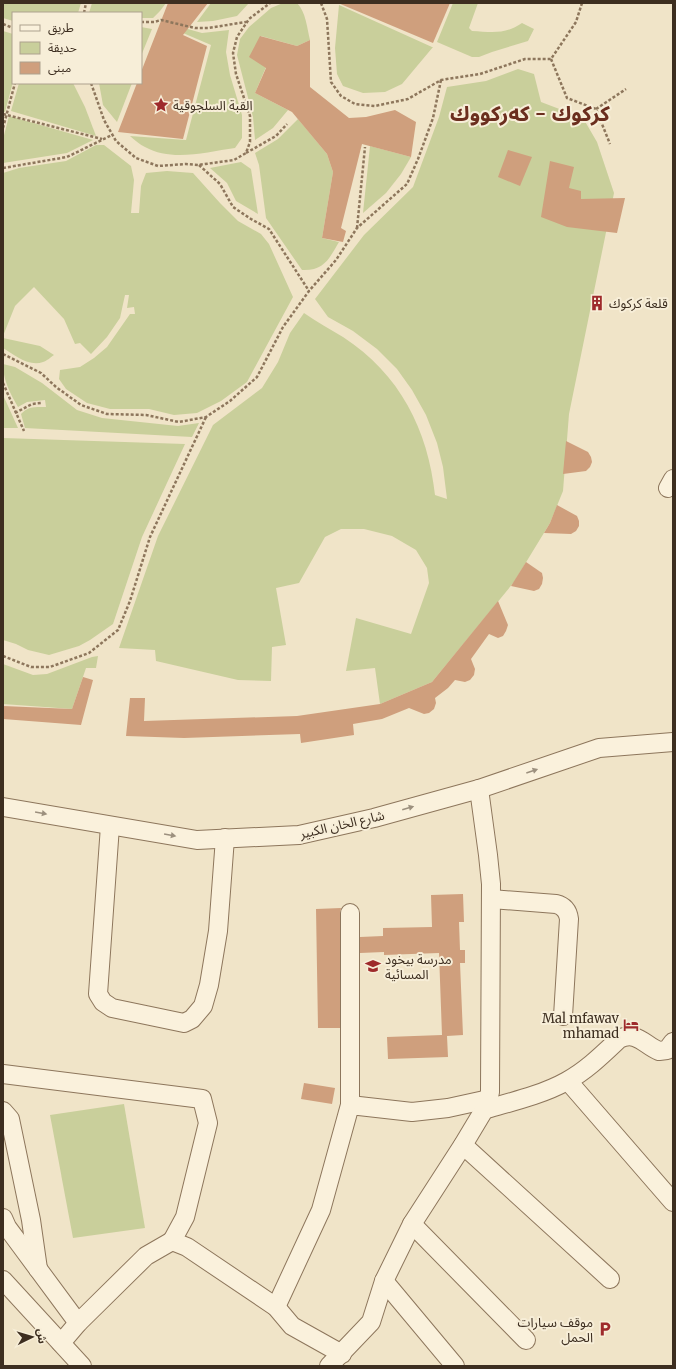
<svg xmlns="http://www.w3.org/2000/svg" width="676" height="1369" font-family="Merriweather,'Noto Sans Arabic',serif">
<style>
.green{fill:#c9cf9b}
.building{fill:#cf9f7d}
.lines{fill:none;stroke-linecap:round;stroke-linejoin:round}
.minor-casing{stroke:#8d765c;stroke-width:20}
.path{stroke:#8d765c;stroke-width:2.5;stroke-dasharray:3 2;stroke-linecap:butt}
.minor{stroke:#faf1dc;stroke-width:18}
.oneway{fill:#9c907e}
.labels{text-anchor:middle;stroke-width:4;stroke-linejoin:round;paint-order:stroke}
.poi-label{font-size:13px;fill:#3d2e20;stroke:#f7eed8;text-anchor:start}
.street-label{font-size:13px;fill:#3d2e20;stroke:#f7eed8}
.town-label{font-size:21px;font-weight:bold;fill:#6b2e1e;stroke:#f7eed8}
</style>
<rect width="100%" height="100%" fill="#f0e4c8"/>
<g class="green">
<path d="M 3,3 L 81,3 L 78,13 L 13,13 L 13,21 L 3,18 Z"/>
<path d="M 92,3 L 166,3 L 160,11 L 153,18 L 141,18 L 141,13 L 89,13 Z"/>
<path d="M 211,3 L 249,3 L 237,16 L 213,21 L 197,22 Z"/>
<path d="M 283,3 L 297,3 C 306,12 307,28 310,40 L 297,46 L 261,36 L 266,67 L 255,93 L 288,110 L 273,128 L 255,140 L 253,117 L 237,55 L 240,39 L 249,27 L 271,8 Z"/>
<path d="M 453,3 L 478,3 L 469,28 L 472,31 C 491,32 505,35 522,23 L 534,29 L 528,41 L 492,52 L 479,57 L 472,57 L 437,42 Z"/>
<path d="M 339,5 L 432,47 L 433,47 L 402,84 L 385,92 L 363,93 L 343,86 L 337,74 L 335,48 Z"/>
<path d="M 163,22 L 202,33 L 229,30 L 226,52 L 230,75 L 242,115 L 242,138 L 235,148 C 206,152 172,162 145,147 C 140,145 135,140 130,136 L 186,140 L 211,45 L 162,24 Z"/>
<path d="M 141,27 L 152,29 L 141,56 Z"/>
<path d="M 3,31 L 13,34 L 13,82 L 5,112 L 3,111 Z"/>
<path d="M 518,69 L 534,74 L 541,102 L 583,118 L 597,142 L 614,193 L 569,414 L 563,491 L 550,523 L 514,582 L 432,682 L 380,704 L 375,668 L 346,671 L 356,618 L 411,634 L 429,583 L 427,568 L 416,550 L 392,536 L 364,529 L 341,529 L 325,537 L 299,583 L 276,588 L 286,645 L 272,647 L 271,681 L 238,680 L 156,661 L 155,650 L 119,648 L 158,536 L 213,425 L 262,388 L 278,362 L 290,333 L 304,313 C 317,322 330,329 343,337 C 400,374 428,430 435,495 L 447,499 L 443,467 L 437,443 L 426,415 L 412,390 L 397,369 L 377,349 L 353,331 L 328,317 L 315,299 L 364,235 L 413,187 L 439,117 L 447,87 L 486,81 Z"/>
<path d="M 19,83 L 73,83 L 85,107 L 96,136 L 11,111 Z"/>
<path d="M 99,83 L 132,83 L 117,122 L 103,105 Z"/>
<path d="M 9,116 L 93,140 L 67,153 L 3,163 L 3,139 Z"/>
<path d="M 298,119 L 327,154 L 333,172 L 322,238 L 339,242 C 329,259 324,271 302,270 L 266,218 L 259,165 L 255,153 L 278,139 Z"/>
<path d="M 96,145 L 104,145 L 131,166 L 134,180 L 131,213 L 139,213 L 141,186 L 146,173 L 167,171 L 193,173 L 220,203 L 238,221 L 261,234 L 269,244 L 293,297 L 247,382 L 221,401 L 197,413 L 174,415 L 149,409 L 110,409 L 87,403 L 66,389 L 59,379 L 60,370 L 80,367 L 94,358 L 107,347 L 130,314 L 135,314 L 134,307 L 127,308 L 129,295 L 125,295 L 120,318 L 107,337 L 91,354 L 80,343 L 75,344 L 64,319 L 34,287 L 15,306 L 3,336 L 3,173 L 19,168 L 66,161 Z"/>
<path d="M 370,146 L 411,157 L 401,174 L 386,193 L 363,213 Z"/>
<path d="M 241,162 L 251,169 L 258,214 L 236,201 L 227,183 L 210,168 Z"/>
<path d="M 3,338 L 40,346 L 54,355 C 51,357 47,361 43,362 C 29,367 14,355 3,348 Z"/>
<path d="M 3,364 L 15,367 L 42,383 L 77,410 L 102,418 L 178,426 L 199,423 L 192,437 L 25,428 L 21,414 C 28,406 36,407 46,407 L 45,400 L 27,402 L 18,407 C 10,393 3,380 3,364 Z"/>
<path d="M 3,395 L 18,428 L 3,428 Z"/>
<path d="M 3,438 L 185,444 L 142,537 L 113,624 L 90,640 L 79,646 L 49,655 L 28,650 L 16,644 L 3,640 Z"/>
<path d="M 98,656 L 96,668 L 86,668 L 72,709 L 3,704 L 3,664 L 33,675 L 47,674 L 92,657 Z"/>
<path d="M 124,1104 L 145,1228 L 73,1238 L 50,1115 Z"/>
</g>
<g class="building">
<path d="M 168,3 L 208,3 L 183,35 L 207,46 L 183,139 L 118,132 L 137,83 L 141,83 L 141,72 Z"/>
<path d="M 338,3 L 450,3 L 433,43 Z"/>
<path d="M 260,36 L 297,46 L 310,40 L 310,87 L 349,118 L 366,117 L 395,110 L 416,122 L 411,157 L 362,144 L 341,228 L 346,231 L 343,242 L 322,238 L 333,172 L 327,154 L 292,112 L 255,93 L 266,68 L 249,57 Z"/>
<path d="M 508,150 L 532,157 L 520,186 L 498,177 Z"/>
<path d="M 550,161 L 574,167 L 569,188 L 581,191 L 581,199 L 625,198 L 617,233 L 567,227 L 541,217 Z"/>
<path d="M 566,441 L 588,452 L 591,457 L 592,462 L 590,467 L 586,471 L 563,474 Z"/>
<path d="M 557,505 L 577,516 L 579,521 L 579,526 L 576,531 L 571,534 L 544,533 L 550,523 Z"/>
<path d="M 526,562 L 542,573 L 543,578 L 542,584 L 539,589 L 534,591 L 511,586 Z"/>
<path d="M 498,601 L 508,625 L 506,631 L 503,636 L 498,638 L 489,634 L 471,659 L 475,669 L 474,675 L 470,680 L 465,682 L 455,680 L 448,688 L 435,698 L 436,703 L 434,709 L 429,713 L 424,714 L 409,708 L 382,719 L 353,724 L 354,735 L 301,743 L 300,734 L 184,738 L 126,736 L 130,698 L 145,698 L 144,721 L 297,716 L 380,704 L 432,682 Z"/>
<path d="M 83,677 L 93,680 L 81,725 L 3,719 L 3,706 L 72,709 Z"/>
<path d="M 463,894 L 464,922 L 459,922 L 460,950 L 465,950 L 465,963 L 460,963 L 463,1035 L 447,1036 L 448,1057 L 388,1059 L 387,1037 L 442,1035 L 439,953 L 384,955 L 384,952 L 360,953 L 360,937 L 383,936 L 383,928 L 432,927 L 431,895 Z"/>
<path d="M 341,908 L 340,913 L 340,1028 L 318,1028 L 316,909 Z"/>
<path d="M 304,1083 L 335,1088 L 332,1104 L 301,1099 Z"/>
</g>
<g class="lines">
<g class="minor-casing">
<g id="minor">
<path d="M 668,488 L 673,479"/>
<path d="M 3,807 L 197,840 L 299,835 L 374,818 L 479,789 L 599,748 L 673,742"/>
<path d="M 110,826 L 98,994 L 103,1002 L 112,1008 L 184,1023 L 192,1019 L 203,1006 L 209,985 L 218,931 L 225,838"/>
<path d="M 491,899 L 556,904 C 564,906 568,911 569,919 L 563,1016"/>
<path d="M 350,913 L 350,1105"/>
<path d="M 3,1074 L 202,1099 L 208,1123 L 185,1217 L 172,1241"/>
<path d="M 568,1081 L 673,1202"/>
<path d="M 483,1110 C 511,1102 542,1095 567,1081 C 587,1070 603,1054 619,1039 C 637,1030 645,1046 659,1051 L 667,1050 L 673,1042"/>
<path d="M 3,1111 L 10,1119 L 31,1220 L 38,1269"/>
<path d="M 463,1145 L 610,1279"/>
<path d="M 3,1218 L 7,1227 L 78,1323"/>
<path d="M 412,1224 L 526,1340"/>
<path d="M 3,1280 L 82,1366"/>
<path d="M 384,1281 L 455,1366"/>
<path d="M 276,1307 L 321,1210 L 350,1105 L 412,1112 L 448,1108 L 489,1099"/>
<path d="M 61,1343 L 78,1323 L 146,1256 L 172,1241 L 187,1247 L 276,1307 L 292,1326 L 342,1354"/>
<path d="M 329,1366 L 371,1322 L 384,1281 L 412,1224 L 463,1145 L 487,1105 L 490,1092 L 491,884 L 488,855 L 479,789"/>
</g>
</g>
<g class="path">
<path d="M 321,3 L 327,19 L 331,82 L 341,96 L 355,104 L 375,106 L 408,99 L 441,80 L 480,74 L 525,59 L 551,59 L 576,22 L 582,3"/>
<path d="M 84,13 L 86,3"/>
<path d="M 141,22 L 154,22 L 161,20 L 195,28 L 208,28 L 246,22"/>
<path d="M 3,24 L 13,28"/>
<path d="M 551,59 L 567,98 L 596,109 L 610,144"/>
<path d="M 91,83 L 104,120 L 116,141 L 136,158 L 158,166 L 186,164 L 198,165 L 234,160 L 246,153 L 250,142 L 250,116 L 236,74 L 233,53 L 237,37 L 249,19 L 270,3"/>
<path d="M 596,109 L 626,89"/>
<path d="M 3,114 L 102,139"/>
<path d="M 3,128 L 15,83"/>
<path d="M 246,153 L 276,136 L 287,124"/>
<path d="M 199,165 L 220,184 L 233,207 L 251,219 L 269,229 L 309,291"/>
<path d="M 3,168 L 67,157 L 112,135"/>
<path d="M 357,228 L 365,147"/>
<path d="M 3,354 L 41,373 L 56,387 L 81,405 L 107,414 L 146,415 L 179,422 L 206,417 L 230,401 L 257,377 L 283,327 L 309,291 L 336,260 L 357,228 L 407,184 L 418,159 L 433,118 L 441,80"/>
<path d="M 3,383 L 24,431"/>
<path d="M 15,413 L 32,404 L 41,403"/>
<path d="M 3,656 L 31,667 L 50,667 L 89,653 L 118,630 L 130,601 L 150,537 L 206,417"/>
</g>
<use href="#minor" class="minor"/>
</g>
<defs><path id="oneway-solid" d="M-6-.8H1V-3.2L6.5 0L1 3.2V.8H-6Z"/></defs>
<g class="oneway">
<use href="#oneway-solid" transform="translate(532 771) rotate(-19)"/>
<use href="#oneway-solid" transform="translate(408 808) rotate(-16)"/>
<use href="#oneway-solid" transform="translate(41 813) rotate(10)"/>
<use href="#oneway-solid" transform="translate(170 835) rotate(10)"/>
</g>
<defs>
<g id="sight-bare" transform="scale(1.2)"><path d="M0-6L1.8-2.2L6-1.7L2.9 1.2L3.7 5.4L0 3.3L-3.7 5.4L-2.9 1.2L-6-1.7L-1.8-2.2Z" fill="#9e2a2b" stroke="#f7eed8" stroke-width="2.5" paint-order="stroke"/></g>
<g id="building-bare" transform="scale(1.2)"><path d="M-4-6H4V6H1V3H-1V6H-4ZM-2.5-4.3h1.7v1.8h-1.7ZM.8-4.3h1.7v1.8H.8ZM-2.5-1h1.7V.8h-1.7ZM.8-1h1.7V.8H.8Z" fill="#9e2a2b" stroke="#f7eed8" stroke-width="2.5" paint-order="stroke"/></g>
<g id="school-bare" transform="scale(1.2)"><path d="M0-5L7-2L0 1L-7-2ZM-4 1L0 2.5L4 1V4Q0 6-4 4Z" fill="#9e2a2b" stroke="#f7eed8" stroke-width="2.5" paint-order="stroke"/></g>
<g id="hotel-bare" transform="scale(1.2)"><path d="M-6-4.5h1.5V1H6V5H4.5V3h-9V5H-6ZM-4 0a1.8 1.8 0 1 1 3.6 0ZM.5 0V-2.5h3Q6-2.5 6 0Z" fill="#9e2a2b" stroke="#f7eed8" stroke-width="2.5" paint-order="stroke"/></g>
<g id="parking-bare" transform="scale(1.2)"><path d="M-3.5-5.5H1a3.5 3.5 0 0 1 0 7H-1V5.5H-3.5ZM-1-3.4V-.6H.8a1.4 1.4 0 0 0 0-2.8Z" fill="#9e2a2b" stroke="#f7eed8" stroke-width="2.5" paint-order="stroke"/></g>
</defs>
<g fill-rule="evenodd">
<use href="#sight-bare" x="161" y="105"/>
<use href="#building-bare" x="597" y="303"/>
<use href="#school-bare" x="373" y="966"/>
<use href="#hotel-bare" x="631" y="1025"/>
<use href="#parking-bare" x="605" y="1329"/>
</g>
<g class="labels">
<g class="poi-label">
<text x="173" y="110">القبة السلجوقية</text>
<text x="609" y="308">قلعة كركوك</text>
<text x="385" y="964">مدرسة بيخود<tspan x="385" dy="15">المسائية</tspan></text>
<text x="619" y="1023" text-anchor="end">Mal mfawav<tspan x="619" dy="15">mhamad</tspan></text>
<text x="593" y="1327" text-anchor="end">موقف سيارات<tspan x="593" dy="15">الحمل</tspan></text>
</g>
<g class="street-label">
<text transform="translate(342 824) rotate(-13)" y="5">شارع الخان الكبير</text>
</g>
<g class="town-label">
<text x="530" y="121">كركوك - کەرکووك</text>
</g>
</g>
<rect width="676" height="1369" fill="none" stroke="#3d2e20" stroke-width="8"/>
<rect x="12" y="12" width="130" height="72" fill="#f7eed8" stroke="#ada18e"/>
<rect x="20" y="25" width="20" height="6" fill="#faf1dc" stroke="#ada18e"/>
<text x="48" y="32" font-size="12" fill="#3d2e20">طريق</text>
<rect x="20" y="42" width="20" height="12" fill="#c9cf9b" stroke="#ada18e"/>
<text x="48" y="52" font-size="12" fill="#3d2e20">حديقة</text>
<rect x="20" y="62" width="20" height="12" fill="#cf9f7d" stroke="#ada18e"/>
<text x="48" y="72" font-size="12" fill="#3d2e20">مبنى</text>
<g transform="translate(32 1337) rotate(85)" stroke="#f7eed8" stroke-width="3" paint-order="stroke">
<path d="M0-3L7 15L0 10L-7 15Z" fill="#3d2e20"/>
<text y="-6" font-size="11" font-weight="bold" text-anchor="middle" fill="#3d2e20">ش</text>
</g>
</svg>
